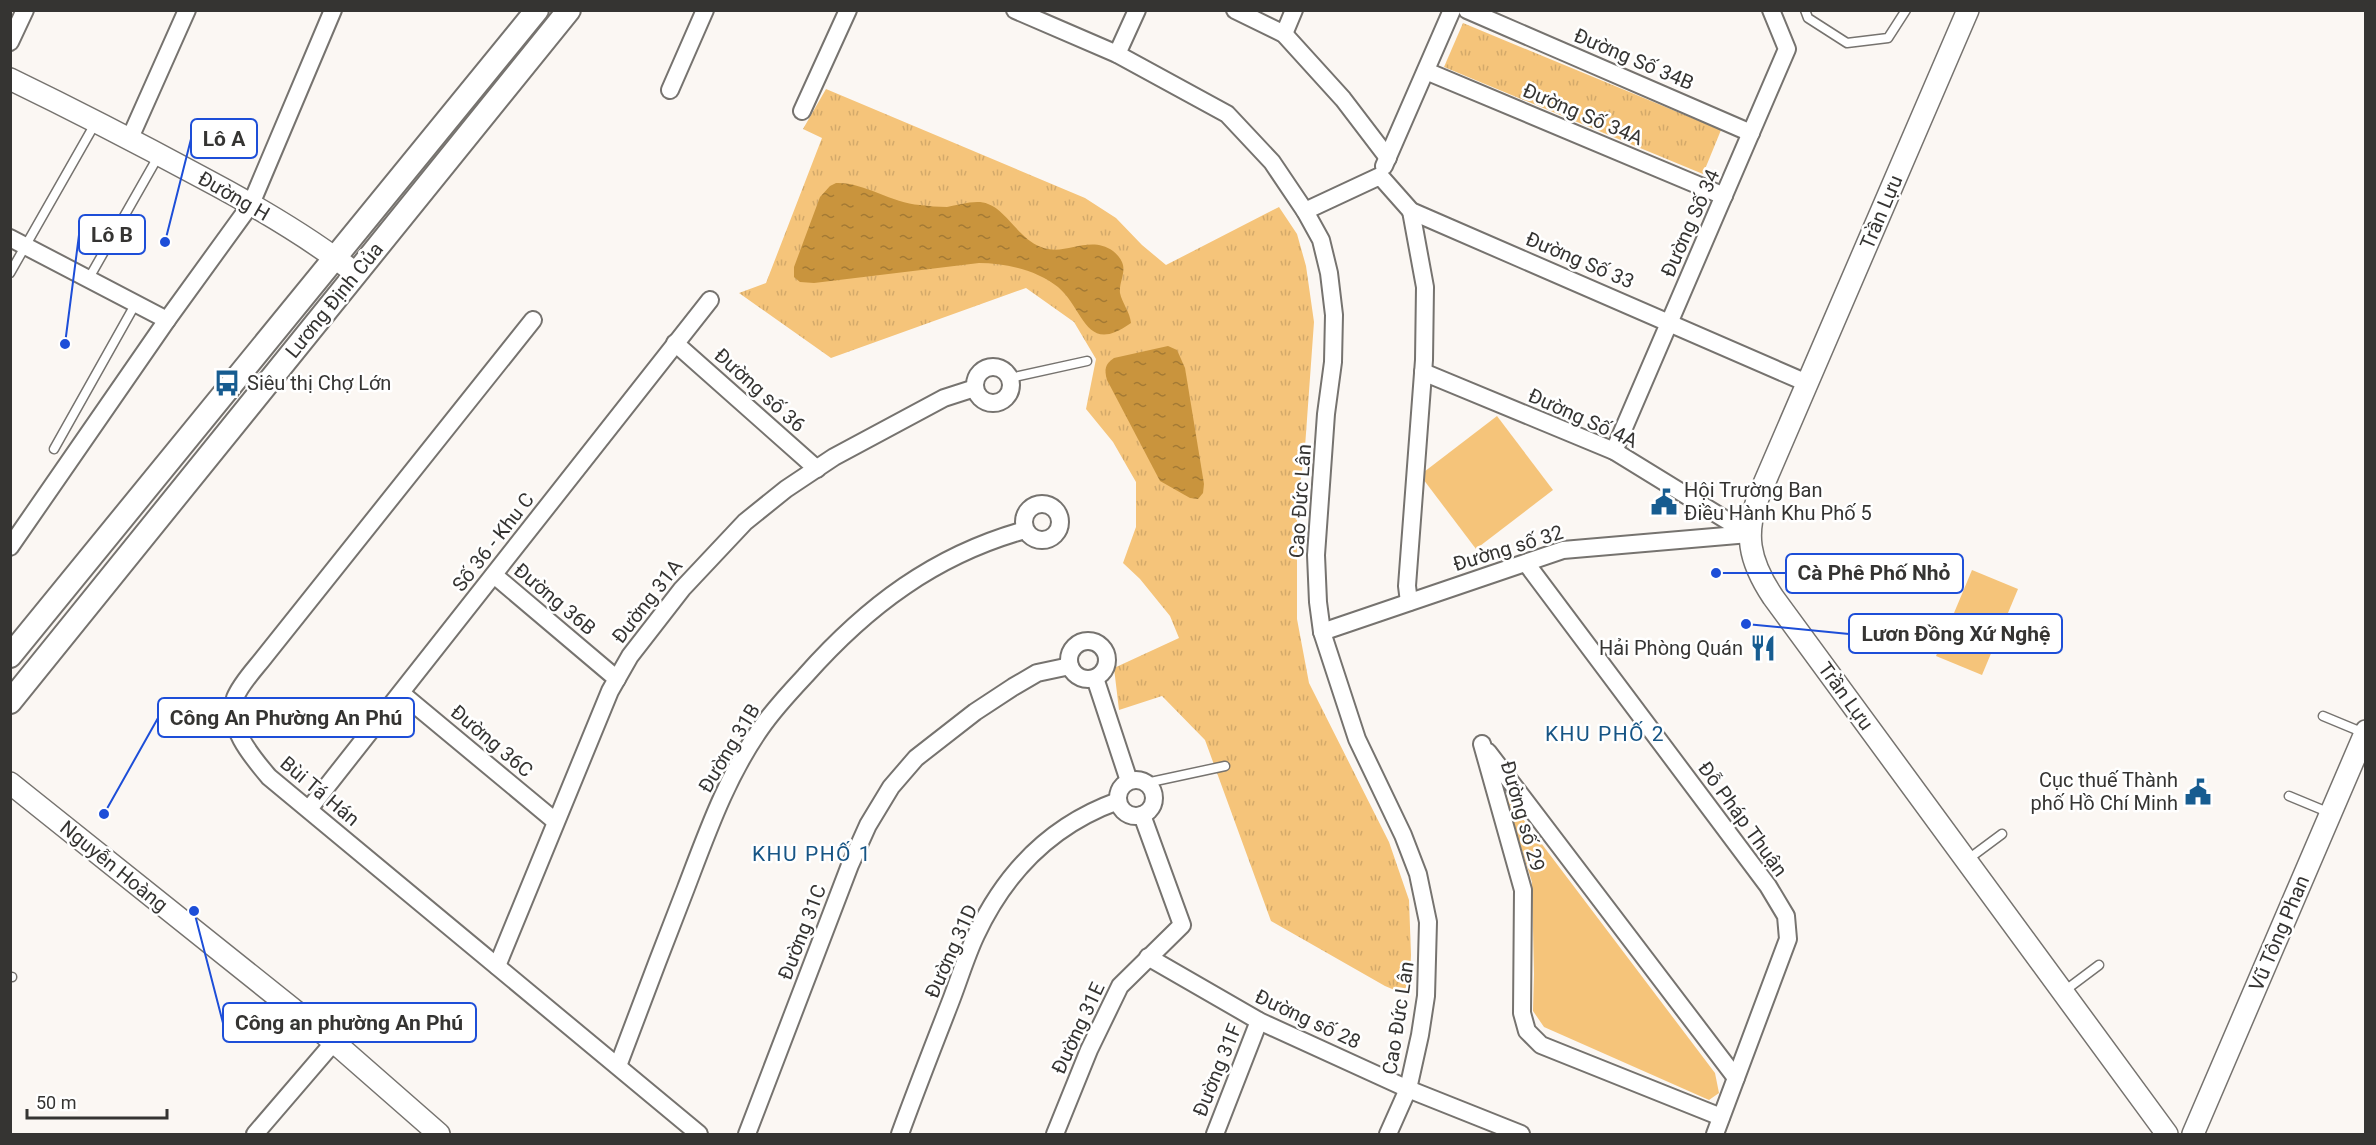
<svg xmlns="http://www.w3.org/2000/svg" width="2376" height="1145" font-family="Roboto,sans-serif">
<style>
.green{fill:#f5c47a}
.park{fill:url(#park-tufts)}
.water{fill:url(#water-ripples)}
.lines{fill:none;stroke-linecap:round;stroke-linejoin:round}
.service-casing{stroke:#76736f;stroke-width:11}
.minor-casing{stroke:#76736f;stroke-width:20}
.tertiary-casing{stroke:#76736f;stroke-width:24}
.secondary-casing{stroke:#76736f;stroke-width:26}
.service{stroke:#fff;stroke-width:8}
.minor{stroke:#fff;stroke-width:16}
.tertiary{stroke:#fff;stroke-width:21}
.secondary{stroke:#fff;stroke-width:22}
.labels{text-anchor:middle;stroke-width:5;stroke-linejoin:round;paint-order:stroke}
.street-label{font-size:20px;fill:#353432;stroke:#fff}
.poi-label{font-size:20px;fill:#353432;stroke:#fff;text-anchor:start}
.neighbourhood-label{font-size:21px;letter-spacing:1.5px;fill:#175585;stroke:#fff}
.leader{fill:none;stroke:#1d4ed8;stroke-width:2}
.callout-dot{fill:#1d4ed8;stroke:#fff;stroke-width:2}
.callout{fill:#fff;stroke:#1d4ed8;stroke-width:2}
.callout-label{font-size:21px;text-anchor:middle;font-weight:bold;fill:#353432}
</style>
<defs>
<pattern id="park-tufts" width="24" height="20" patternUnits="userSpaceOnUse" patternTransform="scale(1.5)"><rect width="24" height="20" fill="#f5c47a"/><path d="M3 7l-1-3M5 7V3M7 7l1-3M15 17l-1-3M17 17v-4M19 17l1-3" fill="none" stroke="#d3a96a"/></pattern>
<pattern id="water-ripples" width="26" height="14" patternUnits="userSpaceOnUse" patternTransform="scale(1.5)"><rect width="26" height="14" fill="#c9943d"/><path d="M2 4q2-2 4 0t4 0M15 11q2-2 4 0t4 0" fill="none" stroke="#a47a34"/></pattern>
</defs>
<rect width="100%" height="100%" fill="#fbf7f3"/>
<g class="green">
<path d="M 1497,416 L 1553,490 L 1476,549 L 1420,475 Z"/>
<path d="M 1972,570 L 2018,589 L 1982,675 L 1936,656 Z"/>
<path d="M 1504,794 L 1715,1073 L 1719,1093 L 1709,1100 L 1544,1027 L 1533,1011 L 1534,974 L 1532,882 Z"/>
</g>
<g class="park">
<path d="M 1463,23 L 1721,130 L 1703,174 L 1444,67 Z"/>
<path d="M 826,89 L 1085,198 L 1116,218 L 1142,245 L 1166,265 L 1279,207 L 1297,234 L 1306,266 L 1314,322 L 1305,447 L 1297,509 L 1297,619 L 1309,683 L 1389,842 L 1409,900 L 1411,955 L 1409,996 L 1385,986 L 1271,921 L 1205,740 L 1162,696 L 1119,710 L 1114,668 L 1179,638 L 1170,616 L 1140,579 L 1123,563 L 1136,527 L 1136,482 L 1113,442 L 1086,409 L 1096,359 L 1074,322 L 1026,288 L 831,358 L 739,293 L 766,283 L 822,138 L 803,129 Z"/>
</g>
<g class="water">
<path d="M 836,183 C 864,182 891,203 920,205 C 929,206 938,207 947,207 C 959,205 977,199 988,204 C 1006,210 1019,239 1041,247 C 1065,257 1089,234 1113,251 C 1117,254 1122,260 1123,265 C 1125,274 1119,283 1120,293 C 1122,303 1130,312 1131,323 C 1085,356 1085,310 1058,287 C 1037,270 1005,263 979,263 L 814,283 L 800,282 L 794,277 L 794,267 L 820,197 L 830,186 Z"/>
<path d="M 1168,346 L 1177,350 L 1185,368 L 1204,484 L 1203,493 L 1198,499 L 1190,498 L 1160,481 L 1107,380 C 1104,369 1105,364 1114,358 Z"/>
</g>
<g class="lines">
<g class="service-casing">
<g id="service">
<path d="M 1805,10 L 1808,18 L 1847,43 L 1888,38 L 1906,10"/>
<path d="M 10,273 L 96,122"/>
<path d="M 89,278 L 159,155"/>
<path d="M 1010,378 L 1087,361"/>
<path d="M 54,449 L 136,303"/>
<path d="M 2323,716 L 2364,733"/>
<path d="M 1146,783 L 1225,766"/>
<path d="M 2289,796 L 2330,813"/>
<path d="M 1967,860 L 2002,834"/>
<path d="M 10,977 L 12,977"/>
<path d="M 2063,992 L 2099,965"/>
</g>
</g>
<g class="minor-casing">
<g id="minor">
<path d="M 1015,10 L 1117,54 L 1227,114 L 1272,162 L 1305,211 L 1321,240 L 1329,273 L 1334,315 L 1333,362 L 1326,414 L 1316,555 L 1318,602 L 1322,632 L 1357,739 L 1403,835 L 1418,874 L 1428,922 L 1426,996 L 1420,1035 L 1408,1089 L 1388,1134"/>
<path d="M 1235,10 L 1284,34 L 1343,99 L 1388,158"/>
<path d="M 1467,10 L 1751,133"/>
<path d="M 1284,34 L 1294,10"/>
<path d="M 10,42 L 25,10"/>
<path d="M 1117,54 L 1137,10"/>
<path d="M 1426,71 L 1724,196"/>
<path d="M 670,90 L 705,10"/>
<path d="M 802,111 L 848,10"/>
<path d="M 130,138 L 187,10"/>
<path d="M 1384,166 L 1452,10"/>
<path d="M 1305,211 L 1380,176 L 1411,211 L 1807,383"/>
<path d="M 10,238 L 167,320"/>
<path d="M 533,320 L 265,656 C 255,669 241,683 235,698 C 225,726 253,758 269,777 L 699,1134"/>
<path d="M 675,343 L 817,469"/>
<circle cx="993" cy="385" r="18"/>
<path d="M 1423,372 L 1614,451 L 1749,534"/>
<path d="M 1614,451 L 1787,49 L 1771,10"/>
<circle cx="1042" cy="522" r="18"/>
<path d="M 10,547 L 167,320 L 251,204 L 333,10"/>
<path d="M 1526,563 L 1768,886 L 1786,916 L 1788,939 L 1715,1134"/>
<path d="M 494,575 L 617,679"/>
<path d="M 1409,602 L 1407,586 L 1424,360 L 1425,287 L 1411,211"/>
<path d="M 1322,632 L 1563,550 L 1749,534"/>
<circle cx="1088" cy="660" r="19"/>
<path d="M 1095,678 L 1129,781"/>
<path d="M 401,693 L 555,821"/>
<path d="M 1482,744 L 1523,890 L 1522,1013 L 1527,1031 L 1541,1045 L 1721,1117"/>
<path d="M 1488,752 L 1736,1078"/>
<circle cx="1136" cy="798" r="18"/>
<path d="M 309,809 L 710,300"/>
<path d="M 1148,957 L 1259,1021 L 1408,1089 L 1521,1134"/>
<path d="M 497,966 L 610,691 L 630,656 L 682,589 L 745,522 L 786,489 L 834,457 L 944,398 L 975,388"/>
<path d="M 618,1066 C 640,1007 663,947 686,888 C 707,833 727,776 761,728 C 774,709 790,692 805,676 C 867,606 935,555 1025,530"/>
<path d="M 255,1134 L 334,1042"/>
<path d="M 747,1134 L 850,865 L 868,825 L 891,787 L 916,758 L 975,712 L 1013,687 L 1037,673 L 1070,666"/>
<path d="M 900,1134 C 916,1090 933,1047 950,1003 C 959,980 966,956 976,935 C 1006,871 1051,825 1118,801"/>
<path d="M 1055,1134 L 1089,1050 L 1120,986 L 1182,925 L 1142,815"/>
<path d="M 1215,1134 L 1259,1021"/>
</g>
</g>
<g class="tertiary-casing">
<g id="tertiary">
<path d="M 1968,10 L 1760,493 C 1743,533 1749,561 1773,597 L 2167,1134"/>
<path d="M 10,79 C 74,110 138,143 201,177 C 254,205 308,236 355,273"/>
<path d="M 10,783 L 334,1042 L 439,1134"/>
<path d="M 2193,1134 L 2366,731"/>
</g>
</g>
<g class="secondary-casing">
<g id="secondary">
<path d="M 10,656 L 537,10"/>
<path d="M 10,702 L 569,10"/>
</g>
</g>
<use href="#service" class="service"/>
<use href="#minor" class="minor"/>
<use href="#tertiary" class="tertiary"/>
<use href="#secondary" class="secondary"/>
</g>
<defs>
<g id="bus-bare" transform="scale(2.07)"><path d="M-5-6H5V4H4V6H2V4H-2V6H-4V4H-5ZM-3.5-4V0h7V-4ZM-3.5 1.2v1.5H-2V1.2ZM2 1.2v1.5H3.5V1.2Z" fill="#175c90" stroke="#fff" stroke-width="2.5" paint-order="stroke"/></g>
<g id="civic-bare" transform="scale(2.07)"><path d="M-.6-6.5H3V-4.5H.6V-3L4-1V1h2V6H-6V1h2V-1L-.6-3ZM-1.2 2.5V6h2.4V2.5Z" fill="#175c90" stroke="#fff" stroke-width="2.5" paint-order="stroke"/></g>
<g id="restaurant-bare" transform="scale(2.07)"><path d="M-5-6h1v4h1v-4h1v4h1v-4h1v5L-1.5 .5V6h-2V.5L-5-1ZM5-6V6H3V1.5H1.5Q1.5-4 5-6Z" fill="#175c90" stroke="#fff" stroke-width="2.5" paint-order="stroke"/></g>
</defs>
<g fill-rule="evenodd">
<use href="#bus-bare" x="227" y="383"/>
<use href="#civic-bare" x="1664" y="502"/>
<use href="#restaurant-bare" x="1763" y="648"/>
<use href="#civic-bare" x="2198" y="792"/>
</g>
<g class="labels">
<g class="street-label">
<text transform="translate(1634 59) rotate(23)" y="7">Đường Số 34B</text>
<text transform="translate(1583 114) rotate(23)" y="7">Đường Số 34A</text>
<text transform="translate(234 196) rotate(30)" y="7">Đường H</text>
<text transform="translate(1881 212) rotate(-67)" y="7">Trần Lựu</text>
<text transform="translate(1690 223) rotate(-66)" y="7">Đường Số 34</text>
<text transform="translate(1580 260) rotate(23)" y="7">Đường Số 33</text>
<text transform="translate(334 300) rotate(-51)" y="7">Lương Định Của</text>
<text transform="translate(760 390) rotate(42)" y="7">Đường số 36</text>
<text transform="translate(1583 418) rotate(24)" y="7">Đường Số 4A</text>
<text transform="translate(1300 501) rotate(-86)" y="7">Cao Đức Lân</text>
<text transform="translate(493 542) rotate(-52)" y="7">Số 36 - Khu C</text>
<text transform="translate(1508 548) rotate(-17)" y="7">Đường số 32</text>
<text transform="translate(555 599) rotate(40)" y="7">Đường 36B</text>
<text transform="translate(647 601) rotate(-52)" y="7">Đường 31A</text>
<text transform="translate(1846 696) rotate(54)" y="7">Trần Lựu</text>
<text transform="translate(492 741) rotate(40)" y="7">Đường 36C</text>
<text transform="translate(729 748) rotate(-59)" y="7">Đường 31B</text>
<text transform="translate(320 791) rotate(40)" y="7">Bùi Tá Hán</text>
<text transform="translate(1523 816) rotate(74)" y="7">Đường số 29</text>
<text transform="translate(1743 819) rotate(54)" y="7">Đỗ Pháp Thuận</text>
<text transform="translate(114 866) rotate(39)" y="7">Nguyễn Hoàng</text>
<text transform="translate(802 932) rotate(-69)" y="7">Đường 31C</text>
<text transform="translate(2279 933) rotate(-67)" y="7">Vũ Tông Phan</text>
<text transform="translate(951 951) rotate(-66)" y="7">Đường 31D</text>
<text transform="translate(1398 1018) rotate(-81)" y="7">Cao Đức Lân</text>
<text transform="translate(1308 1019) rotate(25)" y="7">Đường số 28</text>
<text transform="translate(1078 1028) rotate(-65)" y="7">Đường 31E</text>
<text transform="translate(1217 1070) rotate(-68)" y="7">Đường 31F</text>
</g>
<g class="poi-label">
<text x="247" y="390">Siêu thị Chợ Lớn</text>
<text x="1684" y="497">Hội Trường Ban<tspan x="1684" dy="23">Điều Hành Khu Phố 5</tspan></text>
<text x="1743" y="655" text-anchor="end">Hải Phòng Quán</text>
<text x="2178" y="787" text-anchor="end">Cục thuế Thành<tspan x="2178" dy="23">phố Hồ Chí Minh</tspan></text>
</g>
<g class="neighbourhood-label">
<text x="1605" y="741">KHU PHỐ 2</text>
<text x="812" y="861">KHU PHỐ 1</text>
</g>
</g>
<path class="leader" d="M165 242L191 139M65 344L79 235M1716 573L1786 573M1746 624L1849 634M104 814L158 718M194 911L223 1023"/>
<g class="callout-dot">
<circle cx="165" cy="242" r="6"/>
<circle cx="65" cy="344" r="6"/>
<circle cx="1716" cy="573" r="6"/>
<circle cx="1746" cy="624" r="6"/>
<circle cx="104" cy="814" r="6"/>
<circle cx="194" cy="911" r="6"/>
</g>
<g class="callout">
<rect x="191" y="119" width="66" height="39" rx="6"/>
<rect x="79" y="215" width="66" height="39" rx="6"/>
<rect x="1786" y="554" width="177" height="39" rx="6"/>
<rect x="1849" y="614" width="213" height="39" rx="6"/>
<rect x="158" y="698" width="256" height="39" rx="6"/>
<rect x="223" y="1003" width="253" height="39" rx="6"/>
</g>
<g class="callout-label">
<text x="224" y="146">Lô A</text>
<text x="112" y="242">Lô B</text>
<text x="1874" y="580">Cà Phê Phố Nhỏ</text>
<text x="1956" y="641">Lươn Đồng Xứ Nghệ</text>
<text x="286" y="725">Công An Phường An Phú</text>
<text x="349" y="1030">Công an phường An Phú</text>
</g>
<rect width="2376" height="1145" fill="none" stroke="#353432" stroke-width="24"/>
<path d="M27 1109v9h140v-9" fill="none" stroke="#353432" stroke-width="3"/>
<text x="36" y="1109" font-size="18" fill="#353432" stroke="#ffffff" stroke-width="4.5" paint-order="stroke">50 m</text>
</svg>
